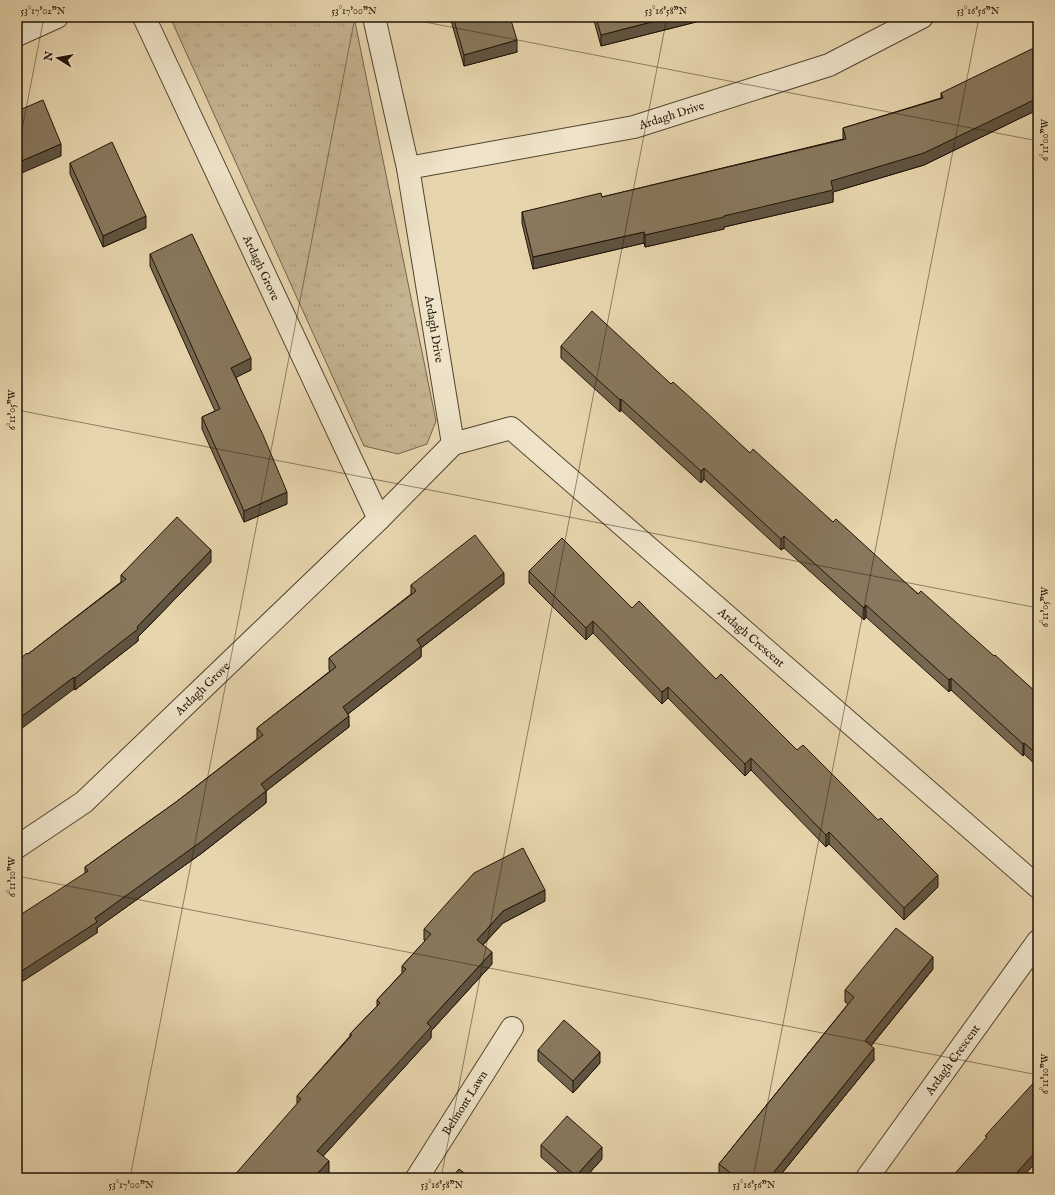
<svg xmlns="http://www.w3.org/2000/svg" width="1055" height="1195" font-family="'IM FELL English',serif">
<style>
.park{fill:url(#park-tufts);stroke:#73644c}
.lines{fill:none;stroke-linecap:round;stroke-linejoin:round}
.minor-casing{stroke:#524430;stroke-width:24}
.minor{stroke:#efe4ca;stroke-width:22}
.wall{fill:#756750;stroke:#211307}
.shaded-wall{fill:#5f5441;stroke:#211307}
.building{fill:#88785d;stroke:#211307}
.ticks{fill:none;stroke:#211307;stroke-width:1;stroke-opacity:0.45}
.labels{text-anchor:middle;stroke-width:3.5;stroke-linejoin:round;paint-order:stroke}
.street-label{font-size:12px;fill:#211307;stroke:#efe4ca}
.neatline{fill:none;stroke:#211307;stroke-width:1.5}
.ticks-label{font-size:10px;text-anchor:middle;fill:#211307}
</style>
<defs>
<pattern id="park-tufts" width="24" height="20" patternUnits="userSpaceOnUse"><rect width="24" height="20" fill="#c5b491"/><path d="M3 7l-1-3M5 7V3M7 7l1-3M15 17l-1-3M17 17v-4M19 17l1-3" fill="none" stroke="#a99a7c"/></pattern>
</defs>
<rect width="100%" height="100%" fill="#e7d5ad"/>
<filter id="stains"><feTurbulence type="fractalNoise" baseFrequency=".005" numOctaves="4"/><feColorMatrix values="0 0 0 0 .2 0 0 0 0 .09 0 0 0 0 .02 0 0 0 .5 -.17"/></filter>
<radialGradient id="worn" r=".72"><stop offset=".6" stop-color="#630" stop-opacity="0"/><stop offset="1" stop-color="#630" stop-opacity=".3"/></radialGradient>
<path class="park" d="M 170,17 L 354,17 L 436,421 L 427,444 L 398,454 L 364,446 Z"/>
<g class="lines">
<g class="minor-casing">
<g id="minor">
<path id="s1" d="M 144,17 L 379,519"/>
<path id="s2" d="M 374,17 L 408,168 L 453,444"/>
<path d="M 17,35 L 57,17"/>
<path id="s3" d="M 408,168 L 634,127 L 829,65 L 922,17"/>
<path id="s4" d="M 453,444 L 511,428 L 1038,887"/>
<path id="s5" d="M 17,847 L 84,802 L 379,519 L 453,444"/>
<path id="s6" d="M 417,1178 L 512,1028"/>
<path id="s7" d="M 867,1178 L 1038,941"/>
</g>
</g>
<use href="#minor" class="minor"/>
</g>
<g class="wall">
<path d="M 450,17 L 510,17 L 517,52 L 464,66 Z"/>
<path d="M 593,17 L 712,17 L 696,22 L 601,46 Z"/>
<path d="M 941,93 L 1037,110 L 924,165 L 833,192 L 833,202 L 724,227 L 724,229 L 645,247 L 644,243 L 533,269 L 522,223 L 522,212 L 602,197 L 843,139 L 843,128 L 941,98 Z"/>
<path d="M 70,163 L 146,228 L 103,247 L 70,174 Z"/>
<path d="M 150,254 L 251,370 L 236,377 L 287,504 L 244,522 L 202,429 L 202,417 L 215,411 L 150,266 Z"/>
<path d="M 561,346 L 671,384 L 750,453 L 1038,694 L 1038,767 L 1024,754 L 1023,756 L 951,690 L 949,692 L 866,617 L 864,620 L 784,548 L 781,550 L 704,479 L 701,483 L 621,410 L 620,412 L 561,358 Z"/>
<path d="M 211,562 L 138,637 L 138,641 L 75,690 L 28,654 L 121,582 L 121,575 Z"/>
<path d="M 529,571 L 632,608 L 716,679 L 797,750 L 938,887 L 904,920 L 829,844 L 826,847 L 751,770 L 745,776 L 668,698 L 662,704 L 593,633 L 586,640 L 529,583 Z"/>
<path d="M 504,584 L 421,648 L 421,657 L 348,714 L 349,727 L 266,791 L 266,803 L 202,853 L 97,928 L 97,933 L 85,873 L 85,867 L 176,802 L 257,739 L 257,728 L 330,671 L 329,670 L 329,658 L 411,594 L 411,585 Z"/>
<path d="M 545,901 L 503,923 L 483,945 L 492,964 L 431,1031 L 431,1038 L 323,1156 L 329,1173 L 297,1103 L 297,1096 L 350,1036 L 350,1034 L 377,1006 L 377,1000 L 402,973 L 402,966 L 425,941 L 424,940 L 424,929 Z"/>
<path d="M 933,969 L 871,1046 L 874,1060 L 778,1178 L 722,1178 L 719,1175 L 719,1164 L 848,1004 L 845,1002 L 845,990 Z"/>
<path d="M 538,1050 L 600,1063 L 573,1093 L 538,1061 Z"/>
<path d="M 541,1145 L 602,1159 L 585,1178 L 565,1178 L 541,1157 Z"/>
</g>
<g class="shaded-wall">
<path d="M 671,17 L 712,17 L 696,22 L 601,46 L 601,35 Z"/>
<path d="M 517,40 L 517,52 L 464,66 L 464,55 Z"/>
<path d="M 1038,98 L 1038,110 L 1037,110 L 924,165 L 833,192 L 833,202 L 724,227 L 724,229 L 645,247 L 645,235 L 724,216 L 831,181 Z"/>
<path d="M 61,144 L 61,156 L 17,175 L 17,163 Z"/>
<path d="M 146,216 L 146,228 L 103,247 L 103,236 Z"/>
<path d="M 644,232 L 644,243 L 533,269 L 533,257 Z"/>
<path d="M 251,358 L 251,370 L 231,380 L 231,368 Z"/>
<path d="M 621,399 L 621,410 L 620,412 L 620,400 Z"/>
<path d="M 704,468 L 704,479 L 701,483 L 701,471 Z"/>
<path d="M 287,492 L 287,504 L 244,522 L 244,511 Z"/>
<path d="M 784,536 L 784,548 L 781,550 L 781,539 Z"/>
<path d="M 211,550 L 211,562 L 138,637 L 138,641 L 75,690 L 75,678 L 137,627 Z"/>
<path d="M 504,573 L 504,584 L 421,648 L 421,657 L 343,718 L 343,707 L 417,640 Z"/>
<path d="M 866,605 L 866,617 L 864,620 L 864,608 Z"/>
<path d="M 593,621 L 593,633 L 586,640 L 586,628 Z"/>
<path d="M 74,677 L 74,689 L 17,732 L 17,720 Z"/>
<path d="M 951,678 L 951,690 L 949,692 L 949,680 Z"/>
<path d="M 668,687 L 668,698 L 662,704 L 662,692 Z"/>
<path d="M 349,716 L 349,727 L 261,795 L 261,784 Z"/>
<path d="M 1024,743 L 1024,754 L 1023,756 L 1023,744 Z"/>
<path d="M 751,758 L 751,770 L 745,776 L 745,764 Z"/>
<path d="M 266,791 L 266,803 L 202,853 L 97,928 L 97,933 L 17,985 L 17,974 L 95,918 Z"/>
<path d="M 829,832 L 829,844 L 826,847 L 826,835 Z"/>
<path d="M 938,875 L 938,887 L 904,920 L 904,908 Z"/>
<path d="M 545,890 L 545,901 L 503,923 L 477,951 L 477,940 L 503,911 Z"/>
<path d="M 492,952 L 492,964 L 431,1031 L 431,1038 L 317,1163 L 317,1151 L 427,1023 Z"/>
<path d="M 933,957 L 933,969 L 865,1053 L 865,1041 Z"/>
<path d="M 874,1048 L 874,1060 L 778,1178 L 769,1178 Z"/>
<path d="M 600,1052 L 600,1063 L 573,1093 L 573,1081 Z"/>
<path d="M 602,1147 L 602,1159 L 585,1178 L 576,1178 L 576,1176 Z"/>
<path d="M 1038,1149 L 1038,1160 L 1022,1178 L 1012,1178 Z"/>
<path d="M 329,1161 L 329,1173 L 324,1178 L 313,1178 Z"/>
</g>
<g class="building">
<path d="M 453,17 L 510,17 L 517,40 L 464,55 Z"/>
<path d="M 596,17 L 671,17 L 601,35 Z"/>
<path d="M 1038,46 L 1038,98 L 924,153 L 831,181 L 833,190 L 724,216 L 724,217 L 645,235 L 644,232 L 533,257 L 522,212 L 601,193 L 602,197 L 846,139 L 843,128 L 943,98 L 941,93 Z"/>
<path d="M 43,100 L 61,144 L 17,163 L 17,111 Z"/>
<path d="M 112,142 L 146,216 L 103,236 L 70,163 Z"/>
<path d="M 192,234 L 251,358 L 231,368 L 263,435 L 287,492 L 244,511 L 202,417 L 220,409 L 150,254 Z"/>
<path d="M 592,311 L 671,384 L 673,382 L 704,410 L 750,453 L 753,449 L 833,522 L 836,519 L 918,594 L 921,591 L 994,656 L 995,655 L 1038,694 L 1038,755 L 1024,743 L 1023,744 L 951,678 L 949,680 L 866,605 L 864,608 L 784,536 L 781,539 L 704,468 L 701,471 L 621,399 L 620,400 L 561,346 Z"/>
<path d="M 177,517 L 211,550 L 137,627 L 138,629 L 75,678 L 74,677 L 17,720 L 17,661 L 27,653 L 28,654 L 126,579 L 121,575 Z"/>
<path d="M 475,535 L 504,573 L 417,640 L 421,646 L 343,707 L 349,716 L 261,784 L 266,791 L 202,841 L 95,918 L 97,922 L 17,974 L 17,917 L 88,871 L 85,867 L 176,802 L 263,735 L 257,728 L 336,667 L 329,658 L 416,591 L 411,585 Z"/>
<path d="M 562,538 L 632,608 L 639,601 L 716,679 L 721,674 L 797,750 L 803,745 L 878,820 L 881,818 L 938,875 L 904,908 L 829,832 L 826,835 L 751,758 L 745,764 L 668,687 L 662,692 L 593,621 L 586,628 L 529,571 Z"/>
<path d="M 523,848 L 545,890 L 503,911 L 477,940 L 492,952 L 427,1023 L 431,1027 L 317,1151 L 329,1161 L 313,1178 L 232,1178 L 301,1099 L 297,1096 L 352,1035 L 350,1034 L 380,1003 L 377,1000 L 406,969 L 402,966 L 431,934 L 424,929 L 474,873 Z"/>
<path d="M 896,928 L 933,957 L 865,1041 L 874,1048 L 769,1178 L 737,1178 L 719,1164 L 854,997 L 845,990 Z"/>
<path d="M 564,1020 L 600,1052 L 573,1081 L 538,1050 Z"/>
<path d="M 1038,1078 L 1038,1149 L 1012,1178 L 951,1178 L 987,1137 L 985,1136 Z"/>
<path d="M 567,1116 L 602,1147 L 576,1176 L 541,1145 Z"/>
<path d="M 459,1169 L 471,1178 L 451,1178 Z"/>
</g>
<path class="ticks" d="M 399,17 L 1038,141M 17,155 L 44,17M 17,410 L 1038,608M 17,876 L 1038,1075M 130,1178 L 355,17M 441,1178 L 667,17M 753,1178 L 979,17"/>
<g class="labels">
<g class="street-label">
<text dy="4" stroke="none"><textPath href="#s3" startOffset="269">Ardagh Drive</textPath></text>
<text dy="4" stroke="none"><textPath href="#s1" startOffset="277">Ardagh Grove</textPath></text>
<text dy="4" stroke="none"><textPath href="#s2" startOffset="318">Ardagh Drive</textPath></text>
<text dy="4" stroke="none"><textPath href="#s4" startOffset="379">Ardagh Crescent</textPath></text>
<text dy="4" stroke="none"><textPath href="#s5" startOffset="245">Ardagh Grove</textPath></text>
<text dy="4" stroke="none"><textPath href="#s7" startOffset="146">Ardagh Crescent</textPath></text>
<text dy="4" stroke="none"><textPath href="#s6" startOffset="89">Belmont Lawn</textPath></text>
</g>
</g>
<rect width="1055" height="1195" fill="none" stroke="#e7d5ad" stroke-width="44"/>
<g transform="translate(58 58) rotate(281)" stroke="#efe4ca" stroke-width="3" paint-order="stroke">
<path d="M0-3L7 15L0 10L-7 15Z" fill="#211307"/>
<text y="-6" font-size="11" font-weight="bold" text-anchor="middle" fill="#211307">N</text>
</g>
<rect x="22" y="22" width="1011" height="1151" class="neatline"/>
<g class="ticks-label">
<text x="43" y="14">53°17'02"N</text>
<text x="354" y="14">53°17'00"N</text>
<text x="666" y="14">53°16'58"N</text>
<text x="978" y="14">53°16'56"N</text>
<text transform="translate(1044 140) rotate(-90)" y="4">6°11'00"W</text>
<text transform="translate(11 410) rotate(-90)" y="4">6°11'05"W</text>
<text transform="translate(1044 607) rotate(-90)" y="4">6°11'05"W</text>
<text transform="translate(11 877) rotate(-90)" y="4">6°11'10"W</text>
<text transform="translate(1044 1074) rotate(-90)" y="4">6°11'10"W</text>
<text x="131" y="1188">53°17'00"N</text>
<text x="442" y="1188">53°16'58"N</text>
<text x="754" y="1188">53°16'56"N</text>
</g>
<rect width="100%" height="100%" filter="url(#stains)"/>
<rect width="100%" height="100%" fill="url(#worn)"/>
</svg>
